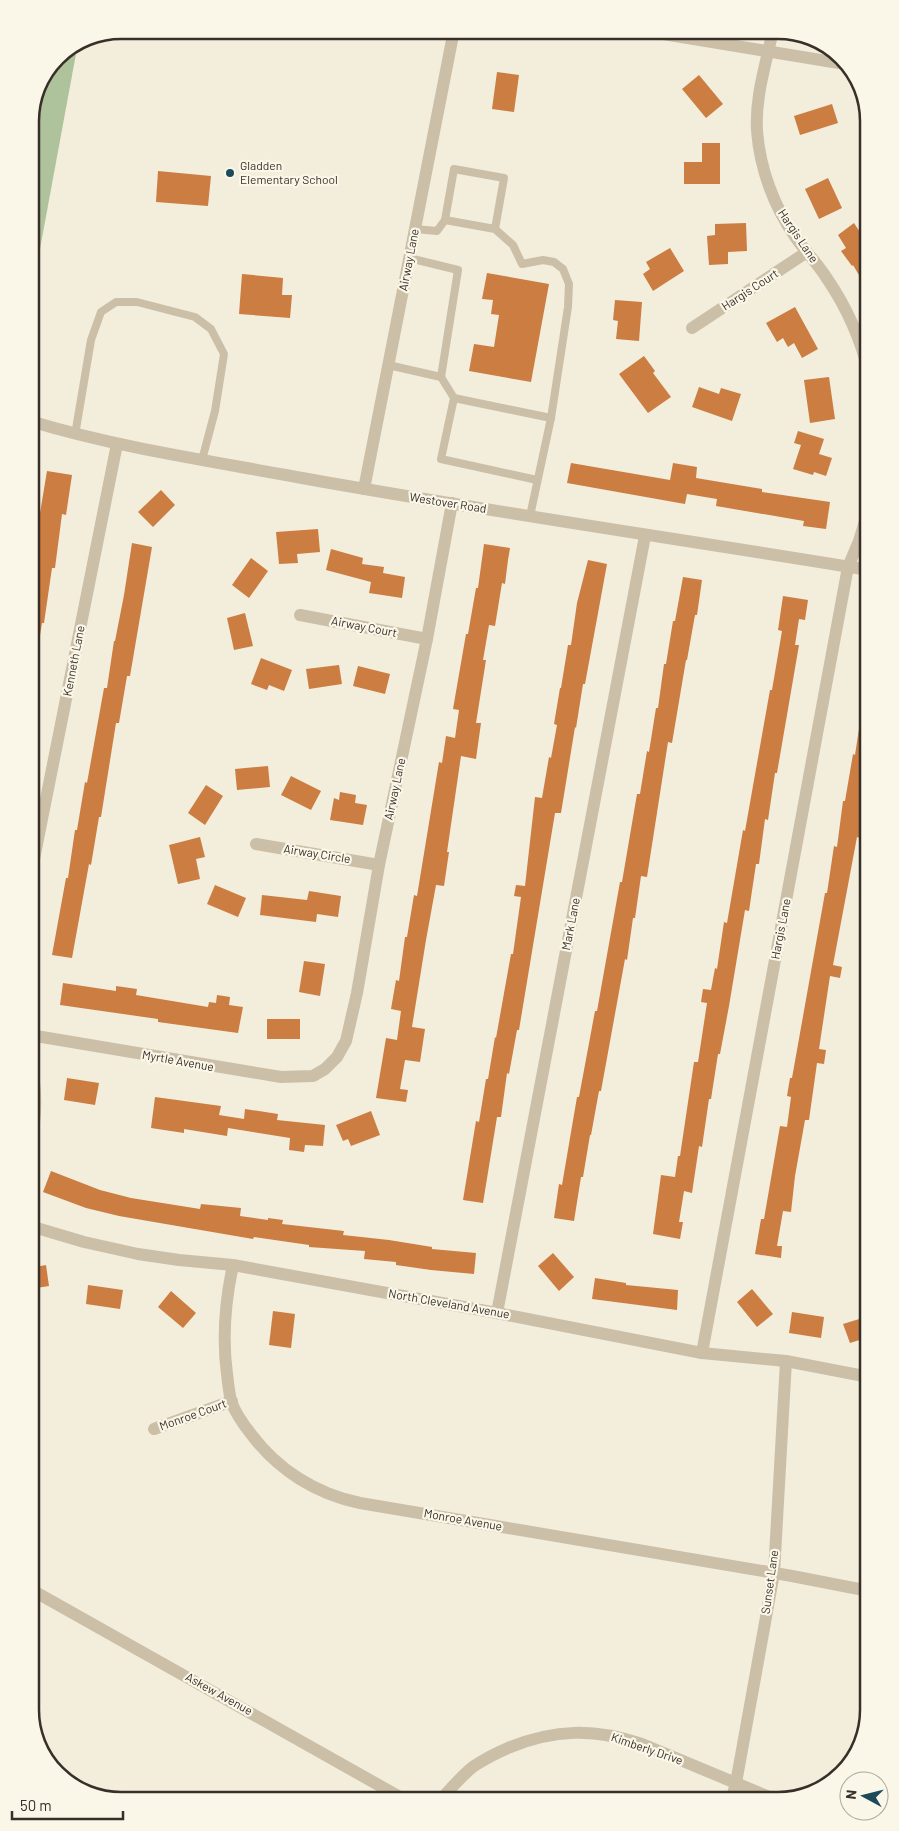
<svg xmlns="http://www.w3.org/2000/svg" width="899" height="1831" font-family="Barlow,sans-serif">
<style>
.green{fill:#aec39b}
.building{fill:#cb7d42}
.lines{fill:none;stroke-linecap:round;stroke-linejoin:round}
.lane{stroke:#ccbfa7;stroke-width:8}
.street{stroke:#ccbfa7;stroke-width:12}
.poi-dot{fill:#1b4b5b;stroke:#faf6e8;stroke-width:2}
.labels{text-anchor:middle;stroke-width:4.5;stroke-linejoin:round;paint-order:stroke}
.poi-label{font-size:12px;fill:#383028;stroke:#faf6e8;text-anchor:start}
.street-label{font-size:12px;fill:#383028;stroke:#faf6e8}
.rim{fill:none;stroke:#383028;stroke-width:2.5}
</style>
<rect width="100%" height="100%" fill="#f3eddc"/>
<path class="green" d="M 78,43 L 30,303 L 30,115 L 57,56 Z"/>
<g class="building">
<path d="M 497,72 L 519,75 L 514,112 L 492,109 Z"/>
<path d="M 699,75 L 723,104 L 706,118 L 682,89 Z"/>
<path d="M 832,104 L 838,123 L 800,135 L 794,116 Z"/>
<path d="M 702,143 L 720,143 L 720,184 L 684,184 L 684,162 L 702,162 Z"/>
<path d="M 158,171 L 211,176 L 208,206 L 156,202 Z"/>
<path d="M 828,178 L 842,208 L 819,219 L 805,189 Z"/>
<path d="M 746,223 L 747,251 L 728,252 L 728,264 L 709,265 L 707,236 L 715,235 L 715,224 Z"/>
<path d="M 854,223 L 869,246 L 869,292 L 853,265 L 852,266 L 841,251 L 846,248 L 838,235 Z"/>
<path d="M 670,248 L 684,271 L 653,291 L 643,274 L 650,269 L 646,262 Z"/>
<path d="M 487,273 L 549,284 L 531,382 L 469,371 L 474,344 L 494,347 L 499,315 L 491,314 L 493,300 L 482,299 Z"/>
<path d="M 242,274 L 283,278 L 282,295 L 292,295 L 290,318 L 239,314 Z"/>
<path d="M 615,300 L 642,302 L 639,341 L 616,339 L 618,321 L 613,320 Z"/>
<path d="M 795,307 L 818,349 L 802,358 L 794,343 L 788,347 L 783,338 L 777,342 L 766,323 Z"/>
<path d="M 644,356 L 655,371 L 653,373 L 671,397 L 648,413 L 619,374 Z"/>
<path d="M 829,377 L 835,419 L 810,423 L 804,380 Z"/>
<path d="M 699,387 L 719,394 L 721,388 L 741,394 L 732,421 L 692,407 Z"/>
<path d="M 798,431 L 824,439 L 819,454 L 832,458 L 826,476 L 814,472 L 813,475 L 793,469 L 801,445 L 794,443 Z"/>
<path d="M 571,463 L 670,480 L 673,463 L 697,467 L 696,478 L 762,489 L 762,492 L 830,502 L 826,529 L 803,526 L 804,521 L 716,506 L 717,499 L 687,494 L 685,504 L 567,483 Z"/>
<path d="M 47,471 L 72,475 L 66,515 L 62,514 L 55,568 L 52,568 L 44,623 L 42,623 L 37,654 L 30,653 L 30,566 L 36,525 L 38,525 Z"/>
<path d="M 161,490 L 175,505 L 153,527 L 138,512 Z"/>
<path d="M 318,529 L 320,552 L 297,554 L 298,563 L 279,564 L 276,532 Z"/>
<path d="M 132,543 L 152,547 L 130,676 L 127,676 L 119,723 L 116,723 L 101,817 L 99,817 L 91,865 L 89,864 L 72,958 L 52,955 L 66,878 L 68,878 L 75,830 L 77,830 L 85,782 L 87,783 L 104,688 L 107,688 L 114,641 L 115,641 L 124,595 Z"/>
<path d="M 484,544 L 510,548 L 508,560 L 505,584 L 502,583 L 495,626 L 489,625 L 483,660 L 486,660 L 476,723 L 481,723 L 476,759 L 461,756 L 447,852 L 449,852 L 444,886 L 436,885 L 426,940 L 412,1027 L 425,1029 L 420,1062 L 405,1060 L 400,1089 L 408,1090 L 406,1102 L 376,1098 L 386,1038 L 397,1040 L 401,1011 L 391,1009 L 396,980 L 399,981 L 405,937 L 407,937 L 414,895 L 417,896 L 439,762 L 442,763 L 446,736 L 455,738 L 459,710 L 453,709 L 466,634 L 468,634 L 476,588 L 478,588 Z"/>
<path d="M 331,549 L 363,558 L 362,564 L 384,567 L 383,573 L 405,577 L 402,598 L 369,593 L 371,582 L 326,570 Z"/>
<path d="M 251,558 L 268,571 L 249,598 L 232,585 Z"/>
<path d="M 588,560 L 607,564 L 585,684 L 583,684 L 576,728 L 575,727 L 561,813 L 555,813 L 519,1030 L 517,1030 L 509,1074 L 507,1073 L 501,1117 L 497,1117 L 483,1203 L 463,1200 L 476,1121 L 479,1122 L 486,1079 L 488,1079 L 495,1037 L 496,1038 L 511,954 L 513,954 L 521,897 L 514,896 L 516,885 L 525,886 L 535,797 L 542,798 L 549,757 L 551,758 L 557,725 L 554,724 L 560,688 L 561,688 L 568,645 L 571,645 L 577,603 Z"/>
<path d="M 683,577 L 702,580 L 697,615 L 695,615 L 687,660 L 686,660 L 672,743 L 668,742 L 647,877 L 641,876 L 635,918 L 633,918 L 627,960 L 625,959 L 601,1091 L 599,1091 L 591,1135 L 590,1135 L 583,1177 L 581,1177 L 574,1221 L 554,1218 L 559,1184 L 562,1185 L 577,1097 L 579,1097 L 595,1011 L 597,1011 L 620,882 L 622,882 L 637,794 L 640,794 L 647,751 L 649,752 L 656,708 L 658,708 L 664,664 L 666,664 L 673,621 L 675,621 Z"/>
<path d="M 783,596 L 808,600 L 805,620 L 799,619 L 795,645 L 799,645 L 777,773 L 775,773 L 768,820 L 765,819 L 759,864 L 756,864 L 749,911 L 745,910 L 729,1006 L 720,1054 L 718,1054 L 711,1099 L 709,1099 L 702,1147 L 699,1146 L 692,1193 L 684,1191 L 679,1222 L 683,1222 L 680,1239 L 653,1234 L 661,1175 L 675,1177 L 678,1156 L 680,1156 L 694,1062 L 698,1062 L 707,1003 L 701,1002 L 703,989 L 711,990 L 715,968 L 717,969 L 724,922 L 727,923 L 743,830 L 745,831 L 770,690 L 772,690 L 782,631 L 778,630 Z"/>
<path d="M 245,613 L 253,646 L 234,650 L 227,618 Z"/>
<path d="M 261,658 L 292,670 L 284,691 L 269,685 L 267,690 L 251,684 Z"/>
<path d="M 339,665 L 342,684 L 309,689 L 306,669 Z"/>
<path d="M 358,666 L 390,674 L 385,694 L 353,686 Z"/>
<path d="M 862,709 L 869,709 L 869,777 L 860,838 L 857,837 L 833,965 L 842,967 L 840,978 L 830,976 L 819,1049 L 826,1050 L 824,1064 L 817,1063 L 809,1120 L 805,1120 L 795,1176 L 791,1212 L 783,1211 L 777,1246 L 782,1246 L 781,1258 L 755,1254 L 761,1219 L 764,1219 L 780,1126 L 787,1127 L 791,1097 L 787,1096 L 790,1078 L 792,1078 L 825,893 L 827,893 L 834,846 L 837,847 L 843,801 L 845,801 L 853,754 L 855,755 Z"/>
<path d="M 268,766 L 270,787 L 237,790 L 235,769 Z"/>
<path d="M 291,776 L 321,791 L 311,810 L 281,795 Z"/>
<path d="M 206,785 L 223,796 L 205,825 L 188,813 Z"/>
<path d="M 340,792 L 356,795 L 355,803 L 367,805 L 363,825 L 330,820 L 334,798 L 339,800 Z"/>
<path d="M 200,837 L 205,857 L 196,859 L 200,879 L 178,884 L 169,845 Z"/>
<path d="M 215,885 L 246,898 L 238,917 L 207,904 Z"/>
<path d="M 309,891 L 341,896 L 338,917 L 317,914 L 316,922 L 260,915 L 262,895 L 307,900 Z"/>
<path d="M 304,961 L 325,964 L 320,996 L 299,992 Z"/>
<path d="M 63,983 L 116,991 L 116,986 L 137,989 L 136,995 L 208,1007 L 209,1002 L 216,1003 L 217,995 L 230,997 L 229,1005 L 243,1007 L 238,1033 L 158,1022 L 158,1019 L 60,1005 Z"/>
<rect x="267" y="1019" width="33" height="20"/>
<path d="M 67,1078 L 99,1083 L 95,1105 L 64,1100 Z"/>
<path d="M 155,1097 L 221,1106 L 219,1115 L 244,1119 L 245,1109 L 278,1114 L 277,1120 L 325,1125 L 323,1146 L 305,1145 L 304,1152 L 289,1150 L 290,1138 L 228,1128 L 227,1136 L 184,1129 L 184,1133 L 151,1128 Z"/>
<path d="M 371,1111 L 380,1135 L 351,1146 L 348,1139 L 343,1141 L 336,1125 Z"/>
<path d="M 51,1171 L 100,1190 L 131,1198 L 200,1209 L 201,1204 L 241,1208 L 240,1216 L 268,1220 L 268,1218 L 283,1220 L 282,1224 L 344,1231 L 343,1235 L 389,1240 L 432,1247 L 432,1249 L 476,1253 L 474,1274 L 431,1270 L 396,1265 L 396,1262 L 364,1259 L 365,1251 L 309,1247 L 309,1245 L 254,1237 L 253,1239 L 119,1216 L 86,1208 L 43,1192 Z"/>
<path d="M 553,1253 L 574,1277 L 559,1291 L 538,1266 Z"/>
<path d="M 46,1265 L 49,1286 L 30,1289 L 30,1268 Z"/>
<path d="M 595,1278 L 626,1283 L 626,1285 L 678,1290 L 677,1310 L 592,1299 Z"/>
<path d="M 88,1285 L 123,1290 L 120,1309 L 86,1304 Z"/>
<path d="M 752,1289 L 773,1314 L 757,1327 L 737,1302 Z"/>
<path d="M 171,1291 L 196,1313 L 183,1328 L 158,1307 Z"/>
<path d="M 273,1311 L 295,1314 L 291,1348 L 269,1345 Z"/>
<path d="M 792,1312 L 824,1317 L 821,1338 L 789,1333 Z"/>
<path d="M 869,1316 L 869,1337 L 850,1343 L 843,1324 Z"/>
</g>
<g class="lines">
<g class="lane">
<path d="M 415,229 L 437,231 L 445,220"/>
<path d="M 495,229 L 504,178 L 454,169 L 445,220 L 495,229 L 513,245 L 522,264 L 543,260 L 554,262 L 563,269 L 569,284 L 568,307 L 551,418 L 530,516"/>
<path d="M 409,258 L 458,270 L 441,377"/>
<path d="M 388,365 L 441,377 L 454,398 L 441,459 L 537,480"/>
<path d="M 454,398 L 551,418"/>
<path d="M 75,435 L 91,340 L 101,312 L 116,302 L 137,302 L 195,317 L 211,329 L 224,354 L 215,411 L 202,460"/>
</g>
<g class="street">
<path d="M 639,30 L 845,64"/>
<path d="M 773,30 C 766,64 755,96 757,131 C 760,169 774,207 796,238 C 805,251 817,263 826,277 C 846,306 861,339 869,374"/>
<path d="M 692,328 L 807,252"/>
<path d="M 30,421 C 119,448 211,461 302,478 C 491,512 680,539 869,570"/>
<path d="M 364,489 L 454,30"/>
<path d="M 300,615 L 427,639"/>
<path d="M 256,844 L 379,865"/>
<path d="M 30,879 L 117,444"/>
<path d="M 30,1035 L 281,1077 L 313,1076 L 325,1069 L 337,1057 L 346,1041 L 357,993 L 379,865 L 427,639 L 452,503"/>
<path d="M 30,1144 C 37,1118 37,1086 30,1060"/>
<path d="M 30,1226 L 84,1242 L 138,1254 L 179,1260 L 233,1265 L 497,1313 L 702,1353 L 786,1361 L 869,1377"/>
<path d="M 233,1265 C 225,1302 222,1337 227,1374 C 228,1383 229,1392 231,1401 C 235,1412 243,1424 251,1434 C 278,1470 316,1494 360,1503 L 792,1576 L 869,1591"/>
<path d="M 497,1313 L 645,536"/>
<path d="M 702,1353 L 848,567 L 859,541 L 869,508"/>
<path d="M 154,1429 L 232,1401"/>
<path d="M 30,1589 L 407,1801"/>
<path d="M 439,1801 C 450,1790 461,1776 474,1766 C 485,1759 496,1753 508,1748 C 554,1729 594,1728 642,1744 L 779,1801"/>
<path d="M 731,1801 L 736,1783 L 774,1573 L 786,1361"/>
</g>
</g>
<circle class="poi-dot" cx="230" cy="173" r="5"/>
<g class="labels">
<g class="poi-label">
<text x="240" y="170">Gladden<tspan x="240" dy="14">Elementary School</tspan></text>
</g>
<g class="street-label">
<text transform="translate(798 236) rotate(56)" y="4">Hargis Lane</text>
<text transform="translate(409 260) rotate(-79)" y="4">Airway Lane</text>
<text transform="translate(750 290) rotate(-33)" y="4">Hargis Court</text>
<text transform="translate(448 503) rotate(9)" y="4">Westover Road</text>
<text transform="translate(364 627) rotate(11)" y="4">Airway Court</text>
<text transform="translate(74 661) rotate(-79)" y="4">Kenneth Lane</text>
<text transform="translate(395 789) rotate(-78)" y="4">Airway Lane</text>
<text transform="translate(317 854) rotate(9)" y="4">Airway Circle</text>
<text transform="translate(571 924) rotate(-79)" y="4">Mark Lane</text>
<text transform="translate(781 929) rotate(-79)" y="4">Hargis Lane</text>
<text transform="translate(178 1061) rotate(10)" y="4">Myrtle Avenue</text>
<text transform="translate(449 1304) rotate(10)" y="4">North Cleveland Avenue</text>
<text transform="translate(193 1415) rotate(-20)" y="4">Monroe Court</text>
<text transform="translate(463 1520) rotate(10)" y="4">Monroe Avenue</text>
<text transform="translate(770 1582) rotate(-82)" y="4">Sunset Lane</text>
<text transform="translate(219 1694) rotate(29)" y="4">Askew Avenue</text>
<text transform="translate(647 1749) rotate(19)" y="4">Kimberly Drive</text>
</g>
</g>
<path d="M0 0H899V1831H0ZM121 39H778A82 82 0 0 1 860 121V1710A82 82 0 0 1 778 1792H121A82 82 0 0 1 39 1710V121A82 82 0 0 1 121 39Z" fill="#faf6e8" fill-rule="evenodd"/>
<path class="rim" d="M121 39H778A82 82 0 0 1 860 121V1710A82 82 0 0 1 778 1792H121A82 82 0 0 1 39 1710V121A82 82 0 0 1 121 39Z"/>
<g transform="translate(864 1796) rotate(277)"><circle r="24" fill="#faf6e8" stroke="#aca79b"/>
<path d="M0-4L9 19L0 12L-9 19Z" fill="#1b4b5b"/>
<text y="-8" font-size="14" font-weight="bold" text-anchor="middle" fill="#383028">N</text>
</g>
<path d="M12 1811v8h111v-8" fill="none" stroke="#383028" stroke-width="2.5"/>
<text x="20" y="1811" font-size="15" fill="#383028" stroke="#faf6e8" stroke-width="4" paint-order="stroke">50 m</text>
</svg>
